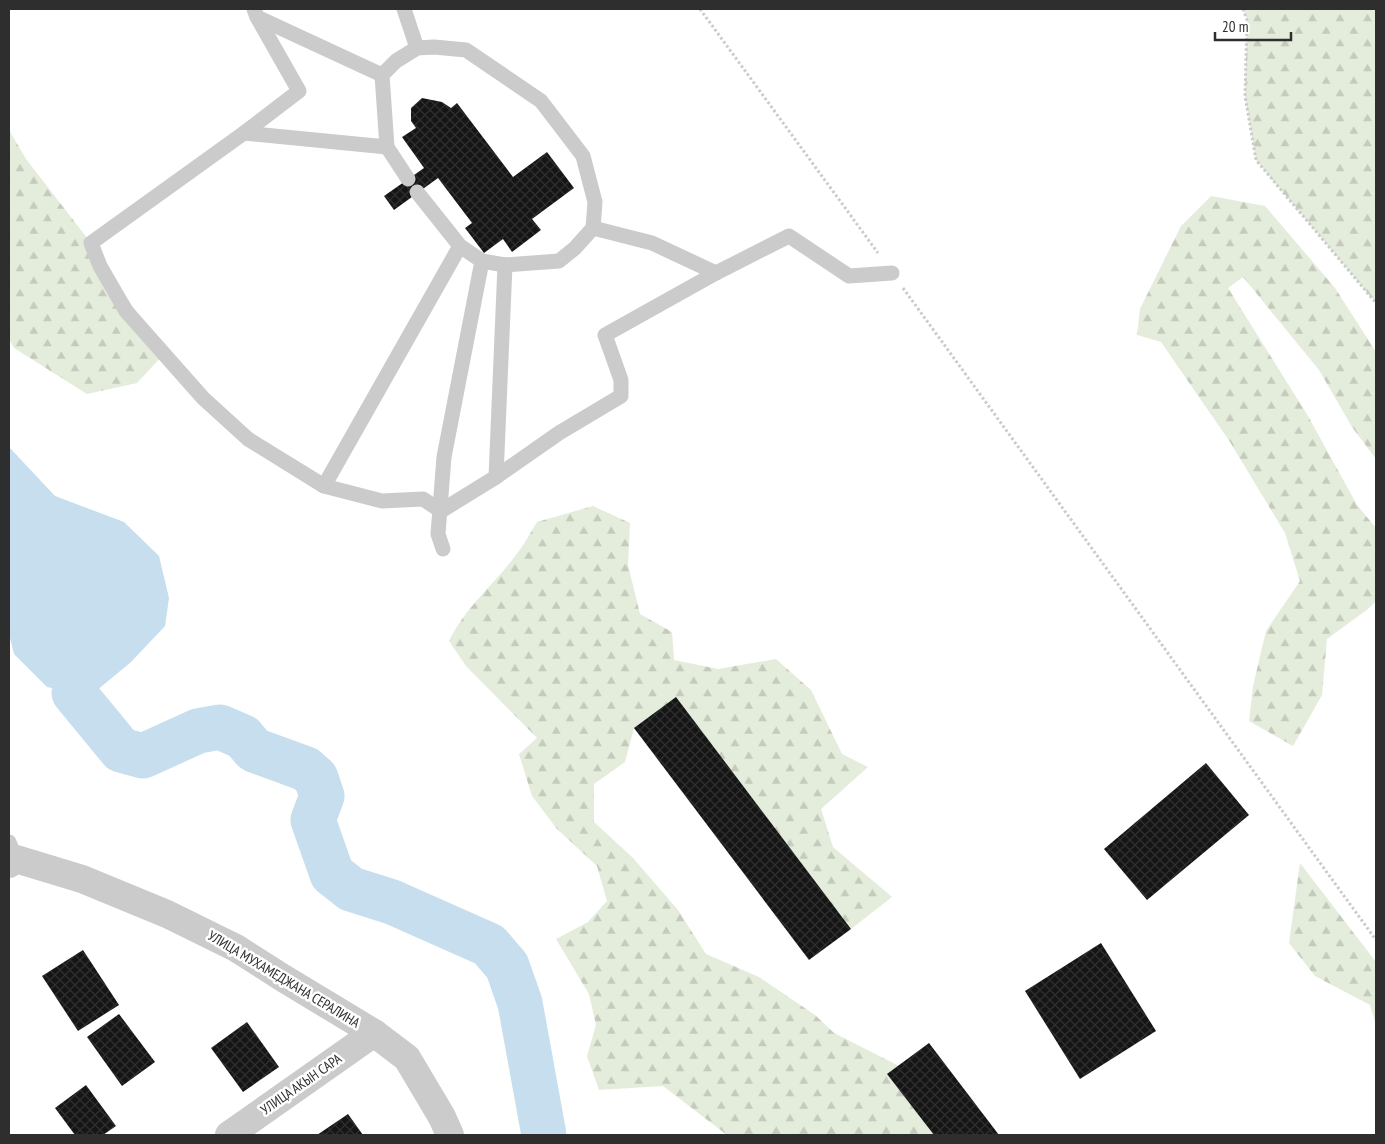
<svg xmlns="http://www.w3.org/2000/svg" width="1385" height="1144" font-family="'PT Sans Narrow',sans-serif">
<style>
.forest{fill:url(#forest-firs)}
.water{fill:#c6deed}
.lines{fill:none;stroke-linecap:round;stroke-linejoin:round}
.river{stroke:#c6deed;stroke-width:45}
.building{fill:url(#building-cross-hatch)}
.path{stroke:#cbcbcb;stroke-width:3;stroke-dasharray:2.5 2.5;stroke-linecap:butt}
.service{stroke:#cbcbcb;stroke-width:15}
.minor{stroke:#cbcbcb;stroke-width:28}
.labels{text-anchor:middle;stroke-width:5;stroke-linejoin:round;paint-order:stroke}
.street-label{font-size:14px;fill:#2e2e2e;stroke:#fff}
</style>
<defs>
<pattern id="forest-firs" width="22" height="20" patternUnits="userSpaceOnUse" patternTransform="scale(1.25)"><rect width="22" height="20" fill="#e4ecdb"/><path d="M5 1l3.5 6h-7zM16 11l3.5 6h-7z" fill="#c4cbbc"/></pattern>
<pattern id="building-cross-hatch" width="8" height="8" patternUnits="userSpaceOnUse" patternTransform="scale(1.25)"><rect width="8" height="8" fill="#151515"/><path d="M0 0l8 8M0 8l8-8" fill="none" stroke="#2f2f2f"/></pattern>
</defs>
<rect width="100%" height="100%" fill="#fff"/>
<g class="forest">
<path d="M 1243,9 L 1376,9 L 1376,303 L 1256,160 L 1245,96 L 1247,20 Z"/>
<path d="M 9,130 L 26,159 L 91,243 L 164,354 L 137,383 L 87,394 L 14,348 L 9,339 Z"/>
<path d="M 1211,196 L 1265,206 L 1335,288 L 1376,352 L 1376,459 L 1352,427 L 1319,370 L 1243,277 L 1228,288 L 1308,416 L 1357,505 L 1376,528 L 1376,601 L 1368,609 L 1327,639 L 1322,695 L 1293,746 L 1249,721 L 1253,686 L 1266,631 L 1300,581 L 1285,533 L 1230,442 L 1161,342 L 1137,335 L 1140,309 L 1181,226 Z"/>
<path d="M 593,506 L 630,523 L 628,565 L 640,614 L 672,632 L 674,660 L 718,669 L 776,659 L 811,690 L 842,754 L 868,767 L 821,809 L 833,847 L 892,897 L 851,929 L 634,728 L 625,762 L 594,784 L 594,822 L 633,858 L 678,910 L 706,954 L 759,977 L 815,1015 L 834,1033 L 903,1068 L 947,1135 L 727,1135 L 663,1086 L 599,1090 L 587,1056 L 596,1025 L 589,994 L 556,939 L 588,922 L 607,901 L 597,866 L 557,829 L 532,796 L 519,754 L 537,738 L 466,666 L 449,641 C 467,605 494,585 516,555 C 524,545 530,533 537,522 Z"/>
<path d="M 1300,863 L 1376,962 L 1376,1025 L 1370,1005 L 1315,976 L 1289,943 Z"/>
</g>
<path class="water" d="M 9,447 L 55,496 L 124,522 L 159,556 L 169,598 L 165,626 L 131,662 L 90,696 L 47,687 L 14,654 L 9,634 Z"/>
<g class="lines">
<path class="river" d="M 74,693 L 121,750 L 143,756 L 198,731 L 220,727 L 243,737 L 254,750 L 306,769 L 316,778 L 322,796 L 313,820 L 332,874 L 351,889 L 392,902 L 489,945 L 507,966 L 520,1003 L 544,1135"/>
</g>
<g class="building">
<path d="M 422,98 L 442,102 L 451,108 L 457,103 L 513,177 L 547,152 L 574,188 L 532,219 L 541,230 L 512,252 L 503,239 L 484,253 L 465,228 L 472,223 L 438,178 L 394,210 L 384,196 L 424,168 L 402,137 L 416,128 L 411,121 L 411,108 Z"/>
<path d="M 676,697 L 851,929 L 809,960 L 634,728 Z"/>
<path d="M 1206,763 L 1249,815 L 1147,900 L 1104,849 Z"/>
<path d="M 1101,943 L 1156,1031 L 1080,1079 L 1025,991 Z"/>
<path d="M 83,950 L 119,1005 L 78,1031 L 42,976 Z"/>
<path d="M 119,1014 L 155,1062 L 122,1086 L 87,1037 Z"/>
<path d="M 247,1022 L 279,1067 L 243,1092 L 211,1048 Z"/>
<path d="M 929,1043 L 999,1135 L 934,1135 L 887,1074 Z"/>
<path d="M 86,1085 L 116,1126 L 103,1135 L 75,1135 L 55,1108 Z"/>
<path d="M 348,1114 L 363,1135 L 317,1135 Z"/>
</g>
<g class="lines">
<g class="path">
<path d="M 700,9 L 878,253"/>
<path d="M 1243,9 L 1247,20 L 1245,96 L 1256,160 L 1376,303"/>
<path d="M 903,288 L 1376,940"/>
</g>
<g class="service">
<path d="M 254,9 L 257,17 L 299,91 L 244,133 L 91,243 L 100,266 L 126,311 L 203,398 L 248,439 L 324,486 L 382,501 L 423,499 L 441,511 L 496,477 L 559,433 L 621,396 L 621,380 L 605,335 L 716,273 L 789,236 L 849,276 L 892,273"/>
<path d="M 404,9 L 417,48"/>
<path d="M 257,17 L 382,75"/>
<path d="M 244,133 L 387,147"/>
<path d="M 408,179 L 387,147 L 382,75 L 396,61 L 417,48 L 434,47 L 466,50 L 541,101 L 583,156 L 595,202 L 593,228 L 575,248 L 559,261 L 505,265 L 482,261 L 444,457 L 438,534 L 443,549"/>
<path d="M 417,192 L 460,246 L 482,261"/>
<path d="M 593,228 L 652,243 L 716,273"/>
<path d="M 496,477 L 505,265"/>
<path d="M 324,486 L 460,246"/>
<path d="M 9,842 L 16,859"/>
</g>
<g class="minor">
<path d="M 9,864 L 16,859 L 82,879 L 167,914 L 236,948 L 283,978 L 374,1033 L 407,1058 L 442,1117 L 450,1135"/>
<path d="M 229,1135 L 374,1033"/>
</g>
</g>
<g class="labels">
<g class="street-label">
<text transform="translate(284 979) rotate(31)" y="5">УЛИЦА МУХАМЕДЖАНА СЕРАЛИНА</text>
<text transform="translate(301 1084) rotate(-35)" y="5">УЛИЦА АКЫН САРА</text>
</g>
</g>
<rect width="1385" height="1144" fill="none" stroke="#2e2e2e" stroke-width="20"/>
<path d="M1215 32v8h76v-8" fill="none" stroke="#2e2e2e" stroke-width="2.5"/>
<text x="1222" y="32" font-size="15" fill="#2e2e2e" stroke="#ffffff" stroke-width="4" paint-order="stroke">20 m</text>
</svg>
